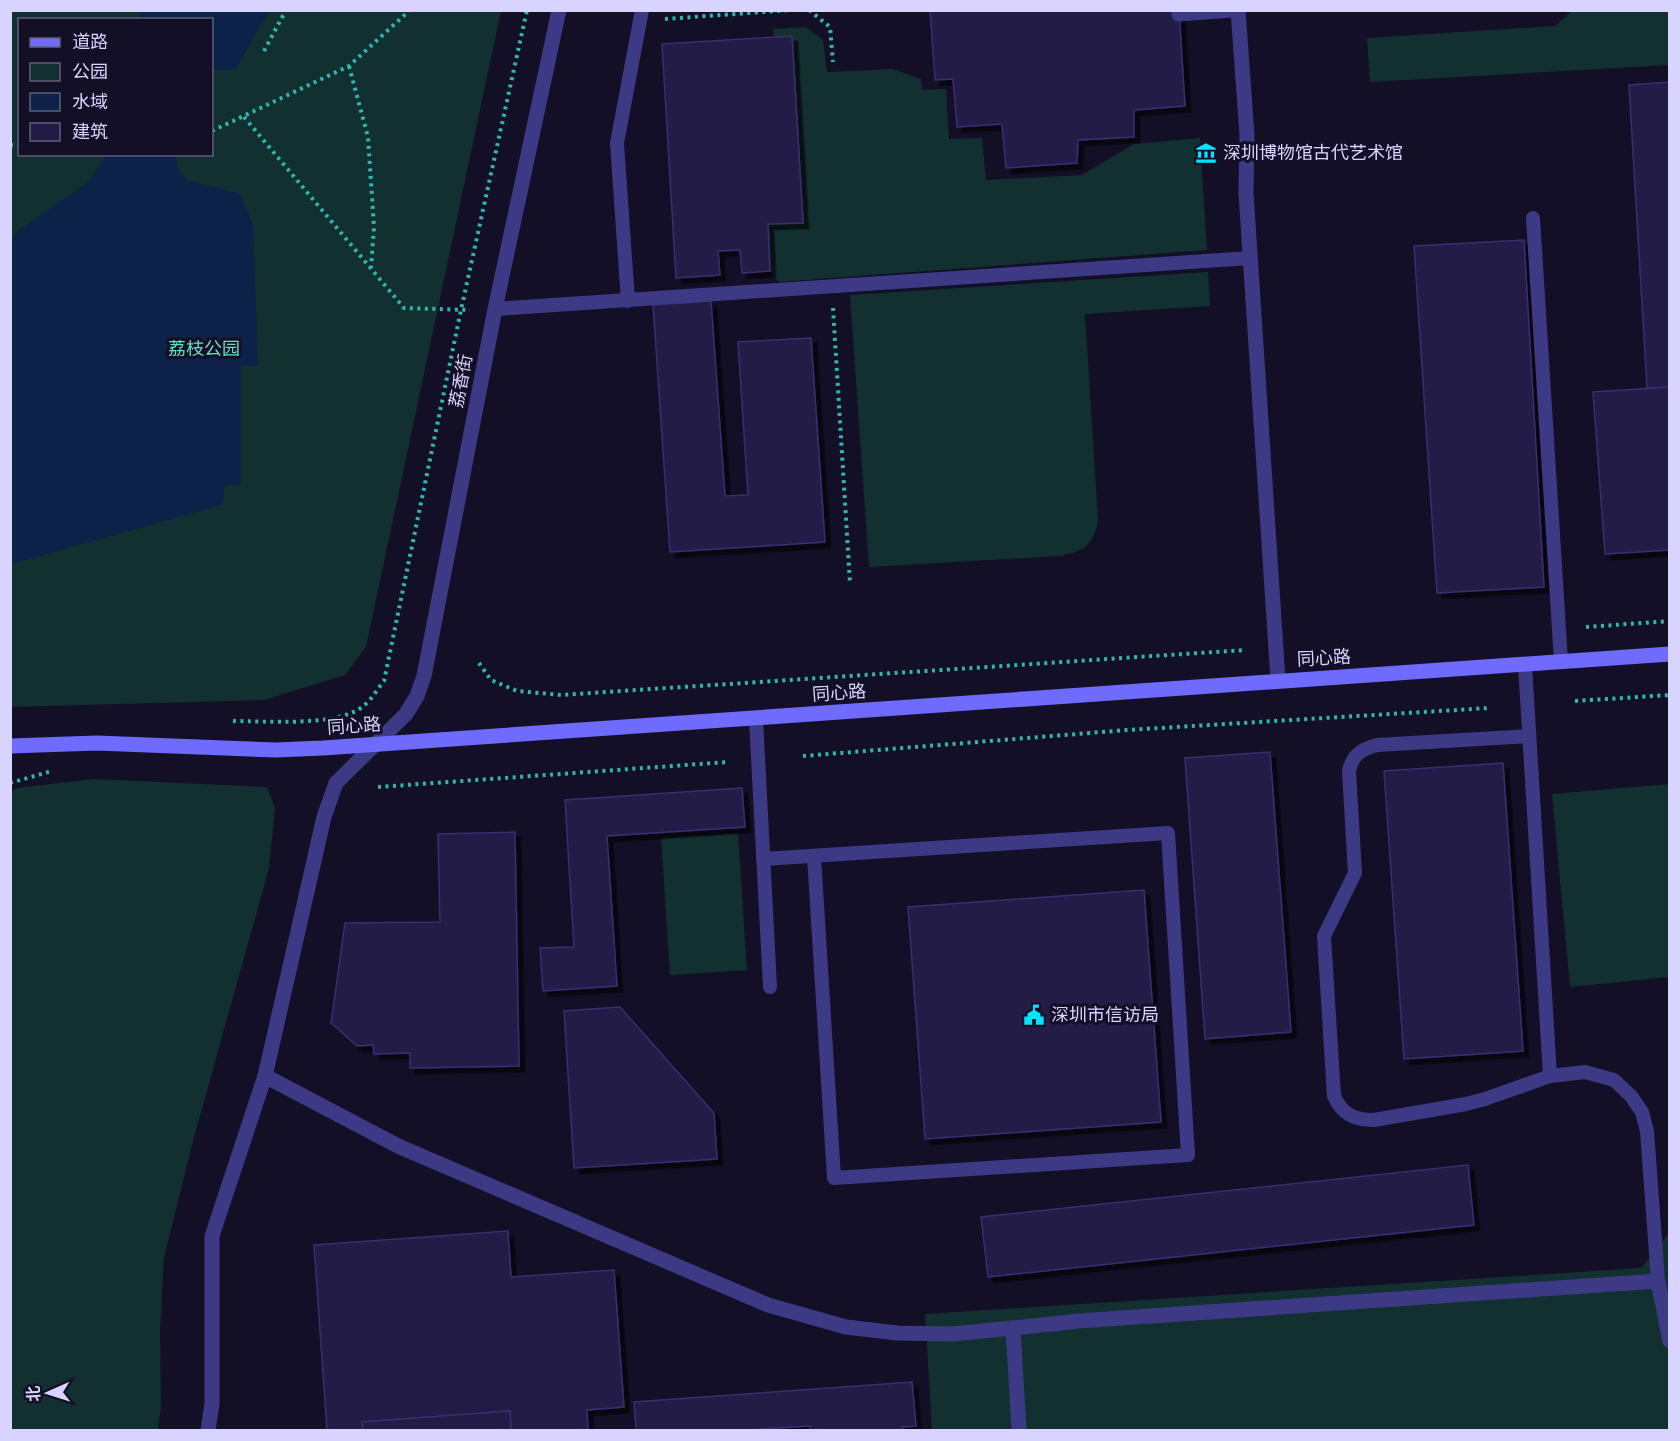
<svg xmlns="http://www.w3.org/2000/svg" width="1680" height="1441" font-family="'Nunito Sans','Noto Sans SC',sans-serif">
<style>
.green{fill:#12302f;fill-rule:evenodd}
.water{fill:#0c2248}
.building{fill:#241b47;stroke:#3b2d73;stroke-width:1.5;filter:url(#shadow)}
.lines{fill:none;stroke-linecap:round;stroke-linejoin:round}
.path{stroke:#2fb8b0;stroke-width:4;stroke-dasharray:3 4.5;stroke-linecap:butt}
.lane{stroke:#3d3a85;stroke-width:14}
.street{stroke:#3d3a85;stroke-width:15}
.secondary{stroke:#6f6bff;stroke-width:15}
.labels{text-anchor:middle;stroke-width:6;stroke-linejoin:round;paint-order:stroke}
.poi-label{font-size:18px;fill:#d9d4ff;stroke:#130f26;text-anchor:start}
.park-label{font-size:18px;fill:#5fe0c0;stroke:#130f26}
.street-label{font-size:18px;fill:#d9d4ff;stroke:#130f26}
</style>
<defs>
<filter id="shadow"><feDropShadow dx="5.5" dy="5.5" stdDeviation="0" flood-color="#0009"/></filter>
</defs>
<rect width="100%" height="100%" fill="#130f26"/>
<g class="green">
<path d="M 11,11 L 501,11 L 366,647 L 345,675 L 264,700 L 11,707 ZM 20,20 L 212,20 L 212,154 L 20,154 Z"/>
<path d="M 1572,11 L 1669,11 L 1669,65 L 1370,82 L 1367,38 L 1555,26 Z"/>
<path d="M 806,27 L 823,40 L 827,72 L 893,69 L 921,79 L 922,90 L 946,89 L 949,139 L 982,138 L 986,180 L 1082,175 L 1134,144 L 1200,138 L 1207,250 L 779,282 L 770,271 L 768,224 L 803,222 L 792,36 L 774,37 L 773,29 Z"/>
<path d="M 1208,272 L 1210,306 L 1085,314 L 1098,520 C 1093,546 1085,551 1059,556 L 869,567 L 850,295 Z"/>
<path d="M 93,779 L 267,787 L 275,808 L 269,868 L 193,1141 L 164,1258 L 160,1332 L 161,1406 L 158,1430 L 11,1430 L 11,792 L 17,788 Z"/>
<path d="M 1669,784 L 1669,977 L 1570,987 L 1552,794 Z"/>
<path d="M 738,833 L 747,970 L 670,975 L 661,838 Z"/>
<path d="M 1669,1233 L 1669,1430 L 932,1430 L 925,1314 L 1641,1268 Z"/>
</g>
<g class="water">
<path d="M 140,11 L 140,10 L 269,11 L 235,70 L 212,70 L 212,20 L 140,19 Z"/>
<path d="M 106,155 L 176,155 L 177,168 L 188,180 L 240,194 L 253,225 L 258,366 L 241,366 L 241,485 L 225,486 L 222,505 L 11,564 L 11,240 L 19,230 L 87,183 Z"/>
</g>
<g class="building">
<path d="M 930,10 L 1179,10 L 1185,106 L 1134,110 L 1134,137 L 1078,140 L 1077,163 L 1006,168 L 1002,124 L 957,127 L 953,79 L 935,80 Z"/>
<path d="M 792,36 L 803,223 L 768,224 L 770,271 L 742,273 L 740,250 L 718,251 L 720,275 L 676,278 L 662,44 Z"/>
<path d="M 1670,82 L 1670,387 L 1647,388 L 1629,85 Z"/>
<path d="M 1524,240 L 1544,587 L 1437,593 L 1414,246 Z"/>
<path d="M 711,301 L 725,496 L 748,495 L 738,342 L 811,338 L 825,542 L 670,552 L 653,305 Z"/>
<path d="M 1670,387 L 1670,550 L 1605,554 L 1593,392 Z"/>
<path d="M 1270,752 L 1291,1032 L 1205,1039 L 1185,758 Z"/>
<path d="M 1503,763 L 1523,1051 L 1404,1059 L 1384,771 Z"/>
<path d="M 742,788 L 745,827 L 607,836 L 617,986 L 543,991 L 540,948 L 574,947 L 565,800 Z"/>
<path d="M 515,832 L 519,1066 L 410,1068 L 410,1053 L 374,1054 L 373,1045 L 357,1046 L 331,1023 L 345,923 L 440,922 L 438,834 Z"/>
<path d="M 1144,890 L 1161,1122 L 925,1139 L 908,907 Z"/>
<path d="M 620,1007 L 714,1113 L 717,1159 L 574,1168 L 564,1011 Z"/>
<path d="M 1468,1165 L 1474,1225 L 988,1277 L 981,1217 Z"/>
<path d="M 508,1231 L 511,1277 L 614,1270 L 624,1407 L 587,1410 L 588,1430 L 511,1430 L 510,1411 L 362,1422 L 363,1430 L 327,1430 L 314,1245 Z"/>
<path d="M 912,1382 L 916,1426 L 903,1427 L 903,1430 L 810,1430 L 810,1426 L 741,1430 L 636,1430 L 634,1402 Z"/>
<path d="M 510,1411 L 511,1430 L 363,1430 L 362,1422 Z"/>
</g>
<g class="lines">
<g class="path">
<path d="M 809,10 L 830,27 L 833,62"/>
<path d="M 665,19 L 790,10"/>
<path d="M 264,51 L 286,10"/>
<path d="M 349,66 L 368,137 L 374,227 L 371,268"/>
<path d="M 244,117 L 404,308 L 470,310"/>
<path d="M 212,131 L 349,66 L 410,10"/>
<path d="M 10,145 L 20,145"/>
<path d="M 833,308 L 850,583"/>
<path d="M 1586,627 L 1670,621"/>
<path d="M 479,663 L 491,680 L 517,691 L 561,695 L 1245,650"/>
<path d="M 1575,701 L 1670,695"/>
<path d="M 233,721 C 265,721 336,727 362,707 C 371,701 377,689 384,681 L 461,310 L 527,10"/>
<path d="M 803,756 L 1127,730 L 1489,708"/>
<path d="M 10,783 L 52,771"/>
<path d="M 378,787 L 728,762"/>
</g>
<g class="lane">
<path d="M 1533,218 L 1561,661"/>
<path d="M 628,301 L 617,143 L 642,10"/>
<path d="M 495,309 L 1250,258"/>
<path d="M 1525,665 L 1550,1076"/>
<path d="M 756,719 L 770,987"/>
<path d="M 1529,736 L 1377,745 C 1362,749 1352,755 1349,771 L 1355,873 L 1324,936 L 1334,1096 C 1342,1114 1354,1120 1374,1120 L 1466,1104 L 1485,1099 L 1550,1076 L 1585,1072 L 1614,1080 L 1631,1096 L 1642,1112 L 1647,1131 L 1658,1281"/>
<path d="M 763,859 L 1168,833 L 1188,1155 L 834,1178 L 814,856"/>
</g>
<g class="street">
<path d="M 1238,10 L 1247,135 L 1246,193 L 1278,680"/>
<path d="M 1179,14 L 1232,10"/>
<path d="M 265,1076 L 398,1146 L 768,1305 L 846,1327 L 897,1333 L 952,1334 L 1013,1328"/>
<path d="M 208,1430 L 212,1404 L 212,1236 L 265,1076 L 324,817 L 336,783 L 406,714 L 417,696 L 424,676 L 495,309 L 559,10"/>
<path d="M 1019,1430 L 1013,1328 L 1078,1321 L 1658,1281 L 1670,1341"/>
</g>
<path class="secondary" d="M 10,746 L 97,743 L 276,750 L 323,748 L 1670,654"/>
</g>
<defs>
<g id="museum-bare" transform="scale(1.62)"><path d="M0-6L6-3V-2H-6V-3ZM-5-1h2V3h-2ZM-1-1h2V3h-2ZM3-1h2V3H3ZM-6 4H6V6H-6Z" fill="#00e5ff" stroke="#130f26" stroke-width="2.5" paint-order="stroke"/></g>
<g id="civic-bare" transform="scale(1.62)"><path d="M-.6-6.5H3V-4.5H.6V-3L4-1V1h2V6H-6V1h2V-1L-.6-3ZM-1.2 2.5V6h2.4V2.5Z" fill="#00e5ff" stroke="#130f26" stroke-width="2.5" paint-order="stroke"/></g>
</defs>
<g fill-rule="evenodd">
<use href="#museum-bare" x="1206" y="153"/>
<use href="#civic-bare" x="1034" y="1015"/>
</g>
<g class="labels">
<g class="poi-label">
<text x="1223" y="159">深圳博物馆古代艺术馆</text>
<text x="1051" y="1021">深圳市信访局</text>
</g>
<g class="park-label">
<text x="204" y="355">荔枝公园</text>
</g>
<g class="street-label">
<text transform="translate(461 381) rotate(-79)" y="6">荔香街</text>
<text transform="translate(1324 658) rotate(-3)" y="6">同心路</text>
<text transform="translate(839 693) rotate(-4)" y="6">同心路</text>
<text transform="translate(354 726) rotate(-4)" y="6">同心路</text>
</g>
</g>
<rect width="1680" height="1441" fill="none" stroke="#d9d4ff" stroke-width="24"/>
<rect x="18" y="18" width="195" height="138" fill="#130f26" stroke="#625e7d" stroke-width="1.5"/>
<rect x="30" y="38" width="30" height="9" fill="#6f6bff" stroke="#625e7d" stroke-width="1.5"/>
<text x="72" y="48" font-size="18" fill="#d9d4ff">道路</text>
<rect x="30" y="63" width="30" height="18" fill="#12302f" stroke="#625e7d" stroke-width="1.5"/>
<text x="72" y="78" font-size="18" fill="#d9d4ff">公园</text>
<rect x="30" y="93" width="30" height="18" fill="#0c2248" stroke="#625e7d" stroke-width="1.5"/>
<text x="72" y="108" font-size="18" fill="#d9d4ff">水域</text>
<rect x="30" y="123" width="30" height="18" fill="#241b47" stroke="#625e7d" stroke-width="1.5"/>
<text x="72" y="138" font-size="18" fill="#d9d4ff">建筑</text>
<g transform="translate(48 1393) rotate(267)" stroke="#130f26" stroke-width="4.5" paint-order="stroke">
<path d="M0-4.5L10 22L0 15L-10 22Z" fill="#d9d4ff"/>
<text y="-9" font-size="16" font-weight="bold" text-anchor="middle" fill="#d9d4ff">北</text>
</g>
</svg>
